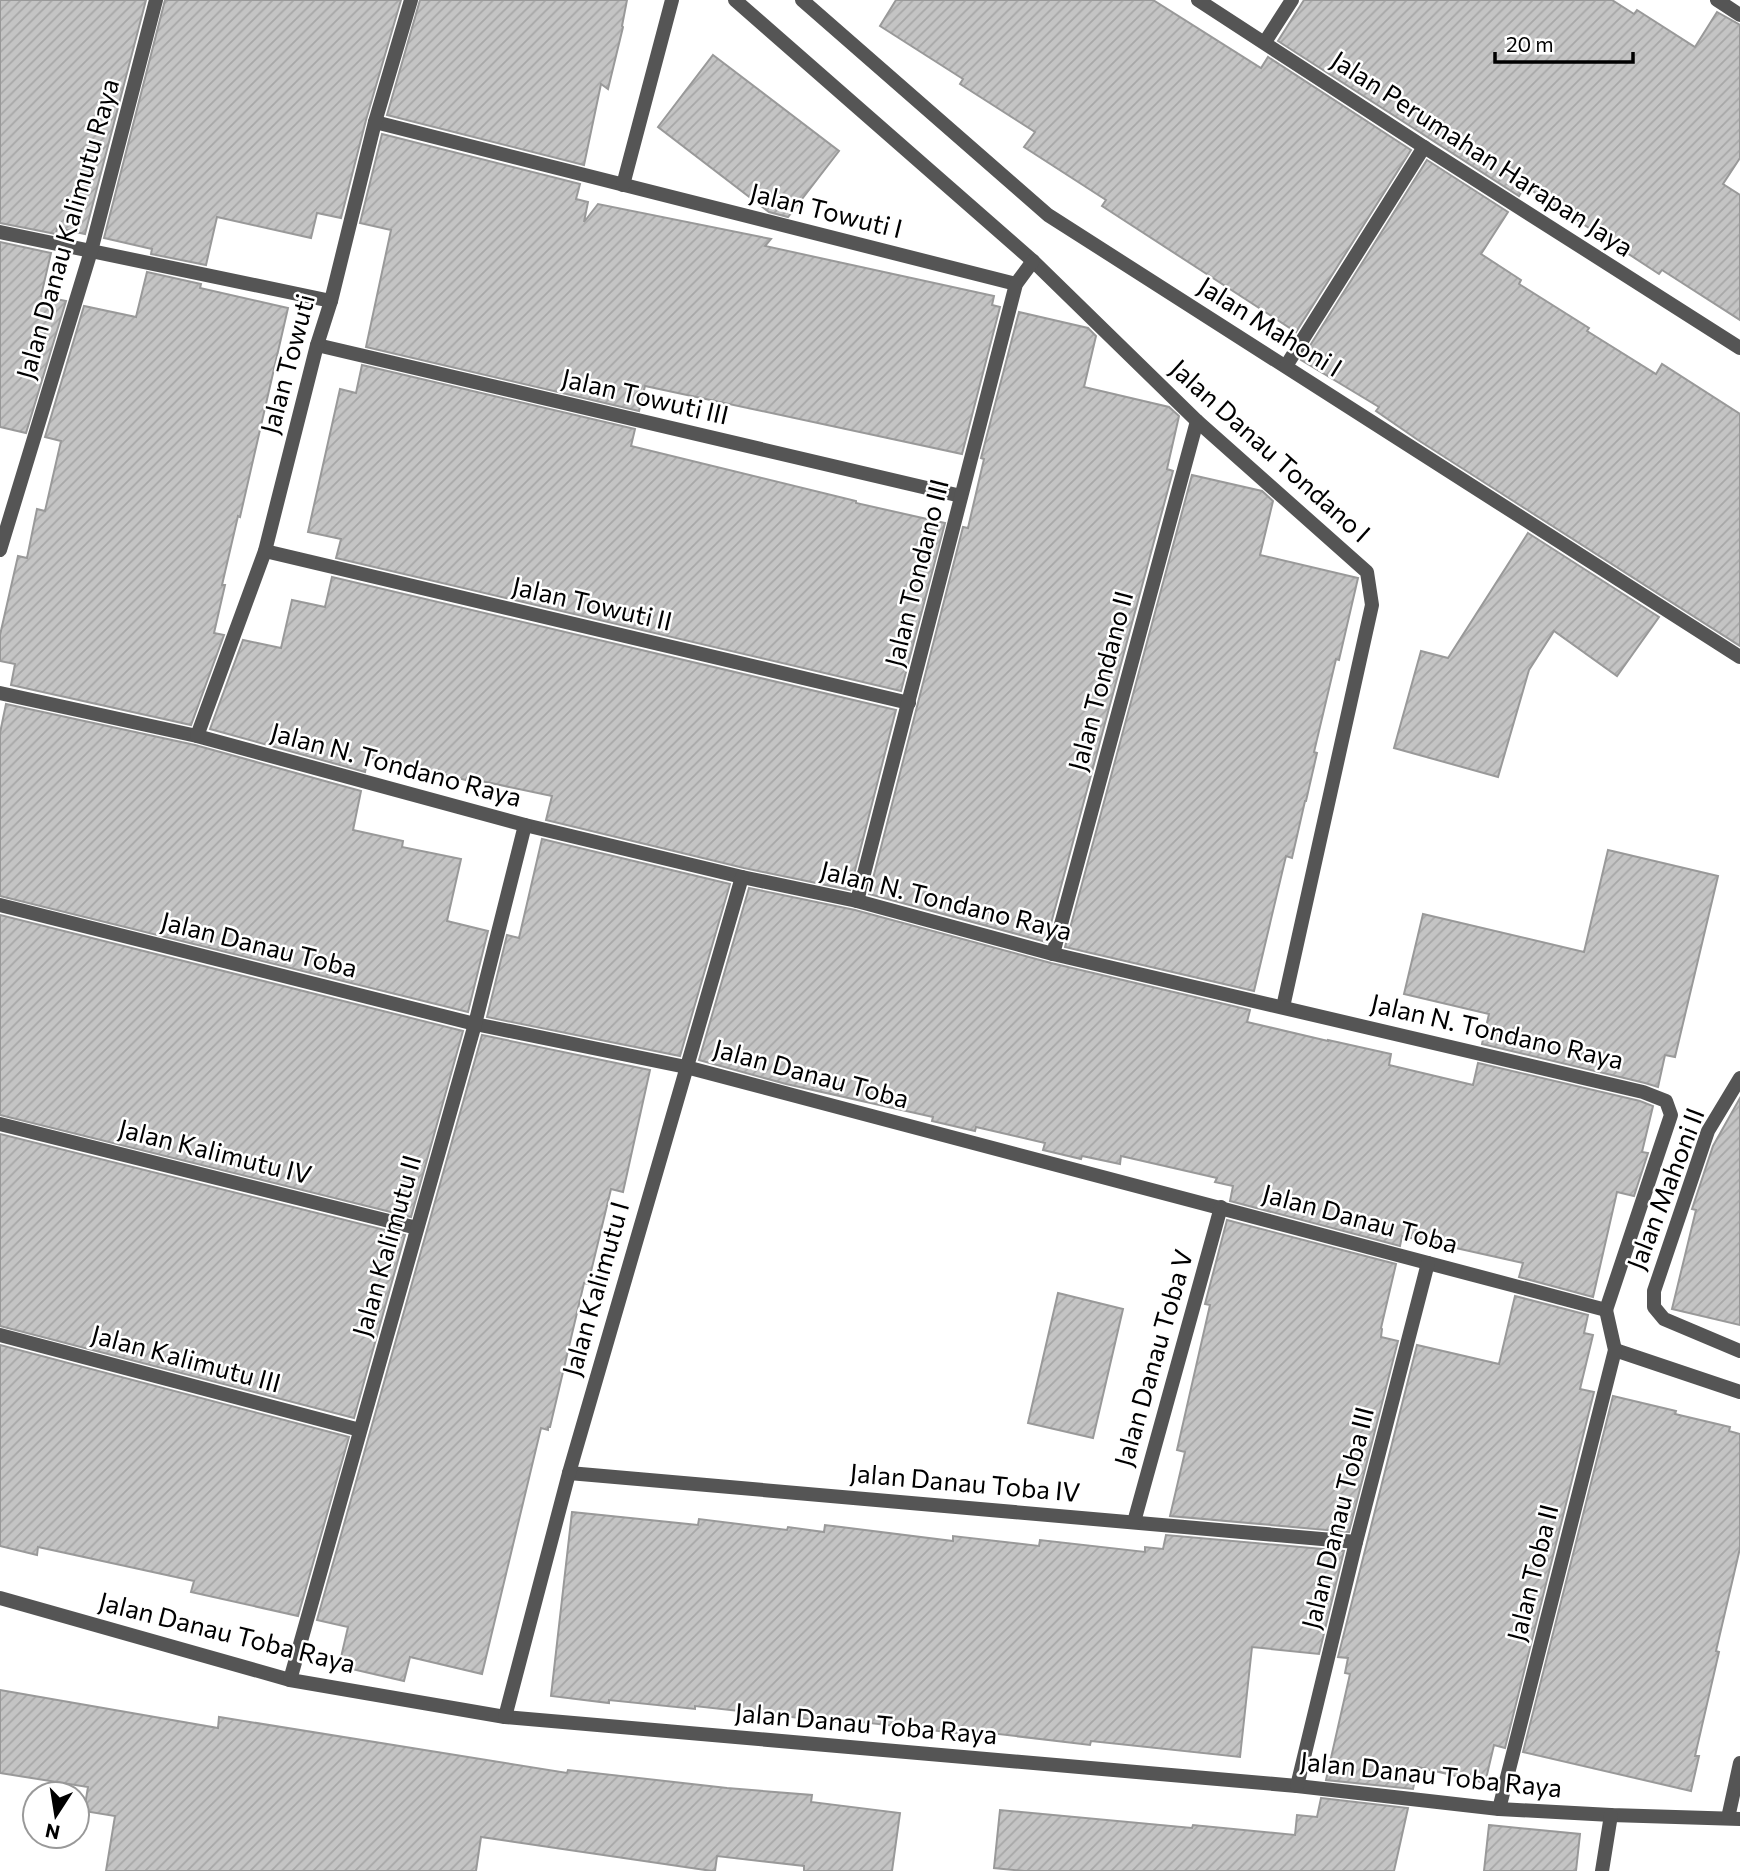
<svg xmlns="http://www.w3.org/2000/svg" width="1740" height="1871" font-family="Commissioner,sans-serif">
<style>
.building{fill:url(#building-hatch);stroke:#999;stroke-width:2}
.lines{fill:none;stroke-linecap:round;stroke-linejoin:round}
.street{stroke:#555;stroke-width:14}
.labels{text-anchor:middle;stroke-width:5;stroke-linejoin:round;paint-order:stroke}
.street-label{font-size:26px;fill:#000;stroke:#fff}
</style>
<defs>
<pattern id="building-hatch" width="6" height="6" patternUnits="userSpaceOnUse" patternTransform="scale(1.75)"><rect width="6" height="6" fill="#c4c4c4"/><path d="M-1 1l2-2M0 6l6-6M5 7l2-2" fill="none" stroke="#a7a7a7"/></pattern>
</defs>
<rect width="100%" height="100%" fill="#fff"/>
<g class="building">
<path d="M 0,0 L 146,0 L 85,234 L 57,228 L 56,234 L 0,223 Z"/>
<path d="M 165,0 L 401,0 L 366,120 L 341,218 L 317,213 L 311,238 L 217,217 L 206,265 L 151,254 L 152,249 L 104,238 Z"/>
<path d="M 420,0 L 627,0 L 622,26 L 623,27 L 608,89 L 601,84 L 584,165 L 387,115 Z"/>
<path d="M 896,0 L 1153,0 L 1261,68 L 1268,57 L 1411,150 L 1296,332 L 1102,206 L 1106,200 L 1024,147 L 1035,132 L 960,84 L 963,79 L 880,26 Z"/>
<path d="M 1304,0 L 1612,0 L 1634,14 L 1637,10 L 1695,47 L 1717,12 L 1740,25 L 1740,158 L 1723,184 L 1740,195 L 1740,320 L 1662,270 L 1659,274 L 1525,186 L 1519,196 L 1278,41 Z"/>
<path d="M 713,55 L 839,151 L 788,217 L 769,212 L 658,127 Z"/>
<path d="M 382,134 L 580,184 L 576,199 L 588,202 L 584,222 L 598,204 L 771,239 L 765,246 L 994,296 L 992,305 L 1000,307 L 962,454 L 645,386 L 639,411 L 366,347 L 391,230 L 360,223 Z"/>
<path d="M 1427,160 L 1508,212 L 1481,254 L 1521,280 L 1519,284 L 1589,328 L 1587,331 L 1656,374 L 1662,364 L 1740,414 L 1740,646 L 1418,440 L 1376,411 L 1379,407 L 1301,360 Z"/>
<path d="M 0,242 L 51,253 L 41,296 L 66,301 L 26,433 L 0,427 Z"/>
<path d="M 147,272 L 201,284 L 200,288 L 288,308 L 240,517 L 238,516 L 222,585 L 225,585 L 214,633 L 224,635 L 191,725 L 11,685 L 15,664 L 0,661 L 0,635 L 18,556 L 27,558 L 37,509 L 45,511 L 61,441 L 45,437 L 84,306 L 136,317 Z"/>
<path d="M 1019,312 L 1088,328 L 1096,336 L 1084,387 L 1169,407 L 1179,416 L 1167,469 L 1173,471 L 1046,942 L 869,894 L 963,527 L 968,528 L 984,459 L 981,458 Z"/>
<path d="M 362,365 L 635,429 L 631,446 L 856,501 L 856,503 L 945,523 L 901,691 L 336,558 L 341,539 L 308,532 L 340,389 L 356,393 Z"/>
<path d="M 1192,475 L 1262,491 L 1273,501 L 1260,555 L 1358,578 L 1339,660 L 1336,659 L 1314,752 L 1317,753 L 1306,801 L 1305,801 L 1292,858 L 1286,856 L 1254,991 L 1065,947 Z"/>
<path d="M 1528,533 L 1659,617 L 1617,676 L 1554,631 L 1529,670 L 1498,777 L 1394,748 L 1421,651 L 1448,658 Z"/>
<path d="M 332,577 L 896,710 L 850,890 L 744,868 L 546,820 L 552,796 L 467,778 L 466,780 L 368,757 L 365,772 L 210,729 L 243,640 L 281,648 L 292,600 L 325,607 Z"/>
<path d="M 6,704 L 195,745 L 361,791 L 353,830 L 403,841 L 402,847 L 461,859 L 447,921 L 488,931 L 468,1012 L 0,896 L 0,733 Z"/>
<path d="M 542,839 L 730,884 L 680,1056 L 487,1017 L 507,935 L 519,938 Z"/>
<path d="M 1608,850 L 1718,876 L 1675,1057 L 1665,1055 L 1658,1087 L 1645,1083 L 1482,1044 L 1489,1014 L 1404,994 L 1423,914 L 1584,952 Z"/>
<path d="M 749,888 L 855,910 L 1051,963 L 1250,1010 L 1247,1022 L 1328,1041 L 1328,1040 L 1391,1054 L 1389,1065 L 1473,1085 L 1478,1063 L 1640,1101 L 1653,1106 L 1642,1152 L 1648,1153 L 1634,1196 L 1617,1192 L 1593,1297 L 1519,1277 L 1523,1263 L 1402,1236 L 1400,1246 L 1230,1201 L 1233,1186 L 1215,1182 L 1217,1178 L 1121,1156 L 1120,1164 L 1082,1156 L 1081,1159 L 1043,1150 L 1045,1143 L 976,1127 L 975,1131 L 932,1121 L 933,1117 L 786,1084 L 699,1060 Z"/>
<path d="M 0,915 L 463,1031 L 411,1217 L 0,1115 Z"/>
<path d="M 482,1035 L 650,1070 L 623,1192 L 611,1189 L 588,1284 L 584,1283 L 550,1427 L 548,1427 L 548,1430 L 541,1428 L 482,1674 L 410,1657 L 404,1681 L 339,1666 L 348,1627 L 317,1620 Z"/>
<path d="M 1740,1098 L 1740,1325 L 1672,1309 L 1696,1210 L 1692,1209 L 1713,1146 Z"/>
<path d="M 0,1134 L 405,1235 L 354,1418 L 0,1326 Z"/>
<path d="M 1227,1220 L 1396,1264 L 1381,1328 L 1382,1329 L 1381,1337 L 1398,1341 L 1349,1532 L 1170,1516 L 1185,1452 L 1177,1450 L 1210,1305 L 1205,1304 Z"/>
<path d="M 1058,1293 L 1123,1309 L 1093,1438 L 1028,1423 Z"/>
<path d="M 1515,1296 L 1588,1315 L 1584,1333 L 1593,1335 L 1580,1389 L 1594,1392 L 1505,1748 L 1494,1745 L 1485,1783 L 1418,1767 L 1413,1789 L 1326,1780 L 1350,1674 L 1345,1673 L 1348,1658 L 1338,1657 L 1417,1345 L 1499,1364 Z"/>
<path d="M 0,1345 L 349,1437 L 298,1616 L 191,1592 L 194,1581 L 38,1547 L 37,1555 L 0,1546 Z"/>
<path d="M 1613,1396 L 1676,1411 L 1675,1414 L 1730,1427 L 1729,1431 L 1740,1434 L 1740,1548 L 1716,1651 L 1719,1652 L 1695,1756 L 1699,1756 L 1691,1791 L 1523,1752 Z"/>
<path d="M 572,1512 L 698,1525 L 699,1519 L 787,1530 L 788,1527 L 824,1532 L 825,1525 L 953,1541 L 953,1536 L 1039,1546 L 1040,1540 L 1145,1552 L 1145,1547 L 1163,1549 L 1166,1535 L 1344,1551 L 1319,1654 L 1252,1647 L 1240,1757 L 1091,1741 L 1090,1745 L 990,1733 L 989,1737 L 853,1721 L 853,1724 L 695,1706 L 695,1709 L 609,1700 L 609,1703 L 551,1696 Z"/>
<path d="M 0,1690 L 218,1728 L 219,1717 L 567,1773 L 568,1770 L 727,1788 L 812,1795 L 811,1802 L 900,1813 L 892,1871 L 804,1871 L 804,1866 L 717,1856 L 715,1871 L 712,1871 L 481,1837 L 476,1871 L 106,1871 L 115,1816 L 84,1811 L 88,1787 L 0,1773 Z"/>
<path d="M 1321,1798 L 1408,1808 L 1394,1871 L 1024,1871 L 994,1868 L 1000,1810 L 1192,1828 L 1193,1825 L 1295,1835 L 1297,1815 L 1317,1817 Z"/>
<path d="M 1489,1825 L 1580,1834 L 1576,1871 L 1484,1871 Z"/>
</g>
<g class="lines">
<g class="street">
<path d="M 735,0 L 1033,261 L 1197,421 L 1367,572 L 1372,605 L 1283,1007"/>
<path d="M 802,0 L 1048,215 L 1740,657"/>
<path d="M 1198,0 L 1424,147 L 1740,348"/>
<path d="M 1717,0 L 1740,15"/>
<path d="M 1265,42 L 1292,0"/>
<path d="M 375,122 L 1016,284"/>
<path d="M 623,185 L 672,0"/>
<path d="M 0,232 L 331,301"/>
<path d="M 317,345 L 961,496"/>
<path d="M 1286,366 L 1424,147"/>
<path d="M 0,550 L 91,251 L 156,0"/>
<path d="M 265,551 L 909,703"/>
<path d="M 0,693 L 197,736 L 525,825 L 742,877 L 857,901 L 1053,954 L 1643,1092 L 1666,1101 L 1671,1115 L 1606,1310"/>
<path d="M 197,736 L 265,551 L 317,345 L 331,301 L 375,122 L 411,0"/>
<path d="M 857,901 L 1016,284 L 1033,261"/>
<path d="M 0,905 L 475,1024 L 686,1067 L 1606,1310"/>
<path d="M 1053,954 L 1197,421"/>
<path d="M 1740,1078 L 1708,1131 L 1654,1291 L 1654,1307 L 1664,1319 L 1740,1351"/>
<path d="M 0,1124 L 417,1228"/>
<path d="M 0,1335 L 360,1430"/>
<path d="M 1615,1350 L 1740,1392"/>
<path d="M 569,1473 L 1356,1542"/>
<path d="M 1134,1522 L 1221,1207"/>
<path d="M 0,1598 L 290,1680 L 505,1717 L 1297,1786 L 1499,1809 L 1611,1815 L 1740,1819"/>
<path d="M 290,1680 L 475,1024 L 525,825"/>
<path d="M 505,1717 L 569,1473 L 742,877"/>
<path d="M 1297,1786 L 1356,1542 L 1428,1263"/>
<path d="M 1499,1809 L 1615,1350 L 1606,1310"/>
<path d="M 1728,1818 L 1740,1763"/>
<path d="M 1602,1871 L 1611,1815"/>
</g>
</g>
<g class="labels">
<g class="street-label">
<text transform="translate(1482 154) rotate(33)" y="9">Jalan Perumahan Harapan Jaya</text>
<text transform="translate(826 211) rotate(14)" y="9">Jalan Towuti I</text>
<text transform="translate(68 229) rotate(-74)" y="9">Jalan Danau Kalimutu Raya</text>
<text transform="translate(1270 327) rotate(32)" y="9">Jalan Mahoni I</text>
<text transform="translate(288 364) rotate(-75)" y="9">Jalan Towuti</text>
<text transform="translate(645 397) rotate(13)" y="9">Jalan Towuti III</text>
<text transform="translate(1270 451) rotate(42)" y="9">Jalan Danau Tondano I</text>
<text transform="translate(917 573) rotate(-76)" y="9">Jalan Tondano III</text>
<text transform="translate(592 604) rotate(13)" y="9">Jalan Towuti II</text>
<text transform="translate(1101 681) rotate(-75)" y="9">Jalan Tondano II</text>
<text transform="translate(396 765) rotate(15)" y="9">Jalan N. Tondano Raya</text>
<text transform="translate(946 901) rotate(14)" y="9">Jalan N. Tondano Raya</text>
<text transform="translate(259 945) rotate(14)" y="9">Jalan Danau Toba</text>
<text transform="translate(1497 1032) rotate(13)" y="9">Jalan N. Tondano Raya</text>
<text transform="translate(811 1074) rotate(15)" y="9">Jalan Danau Toba</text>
<text transform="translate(215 1152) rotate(14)" y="9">Jalan Kalimutu IV</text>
<text transform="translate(1666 1189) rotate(-69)" y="9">Jalan Mahoni II</text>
<text transform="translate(1360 1219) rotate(15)" y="9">Jalan Danau Toba</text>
<text transform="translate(387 1246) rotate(-74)" y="9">Jalan Kalimutu II</text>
<text transform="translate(596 1289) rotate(-74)" y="9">Jalan Kalimutu I</text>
<text transform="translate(1154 1358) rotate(-74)" y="9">Jalan Danau Toba V</text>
<text transform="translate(186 1359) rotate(15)" y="9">Jalan Kalimutu III</text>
<text transform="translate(965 1483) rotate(5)" y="9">Jalan Danau Toba IV</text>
<text transform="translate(1338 1518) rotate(-76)" y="9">Jalan Danau Toba III</text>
<text transform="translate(1533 1573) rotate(-76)" y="9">Jalan Toba II</text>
<text transform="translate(227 1633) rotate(14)" y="9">Jalan Danau Toba Raya</text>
<text transform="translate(866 1724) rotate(5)" y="9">Jalan Danau Toba Raya</text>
<text transform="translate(1431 1775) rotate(6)" y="9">Jalan Danau Toba Raya</text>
</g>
</g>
<g transform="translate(56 1815) rotate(192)"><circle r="33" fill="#ffffff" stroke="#999999" stroke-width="2"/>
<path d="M0-5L12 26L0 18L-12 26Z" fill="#000000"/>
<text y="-10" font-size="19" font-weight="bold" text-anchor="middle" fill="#000000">N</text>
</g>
<path d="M1495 52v10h138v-10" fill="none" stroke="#000000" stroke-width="3.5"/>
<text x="1506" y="52" font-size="21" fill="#000000" stroke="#ffffff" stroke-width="5" paint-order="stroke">20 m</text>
</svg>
